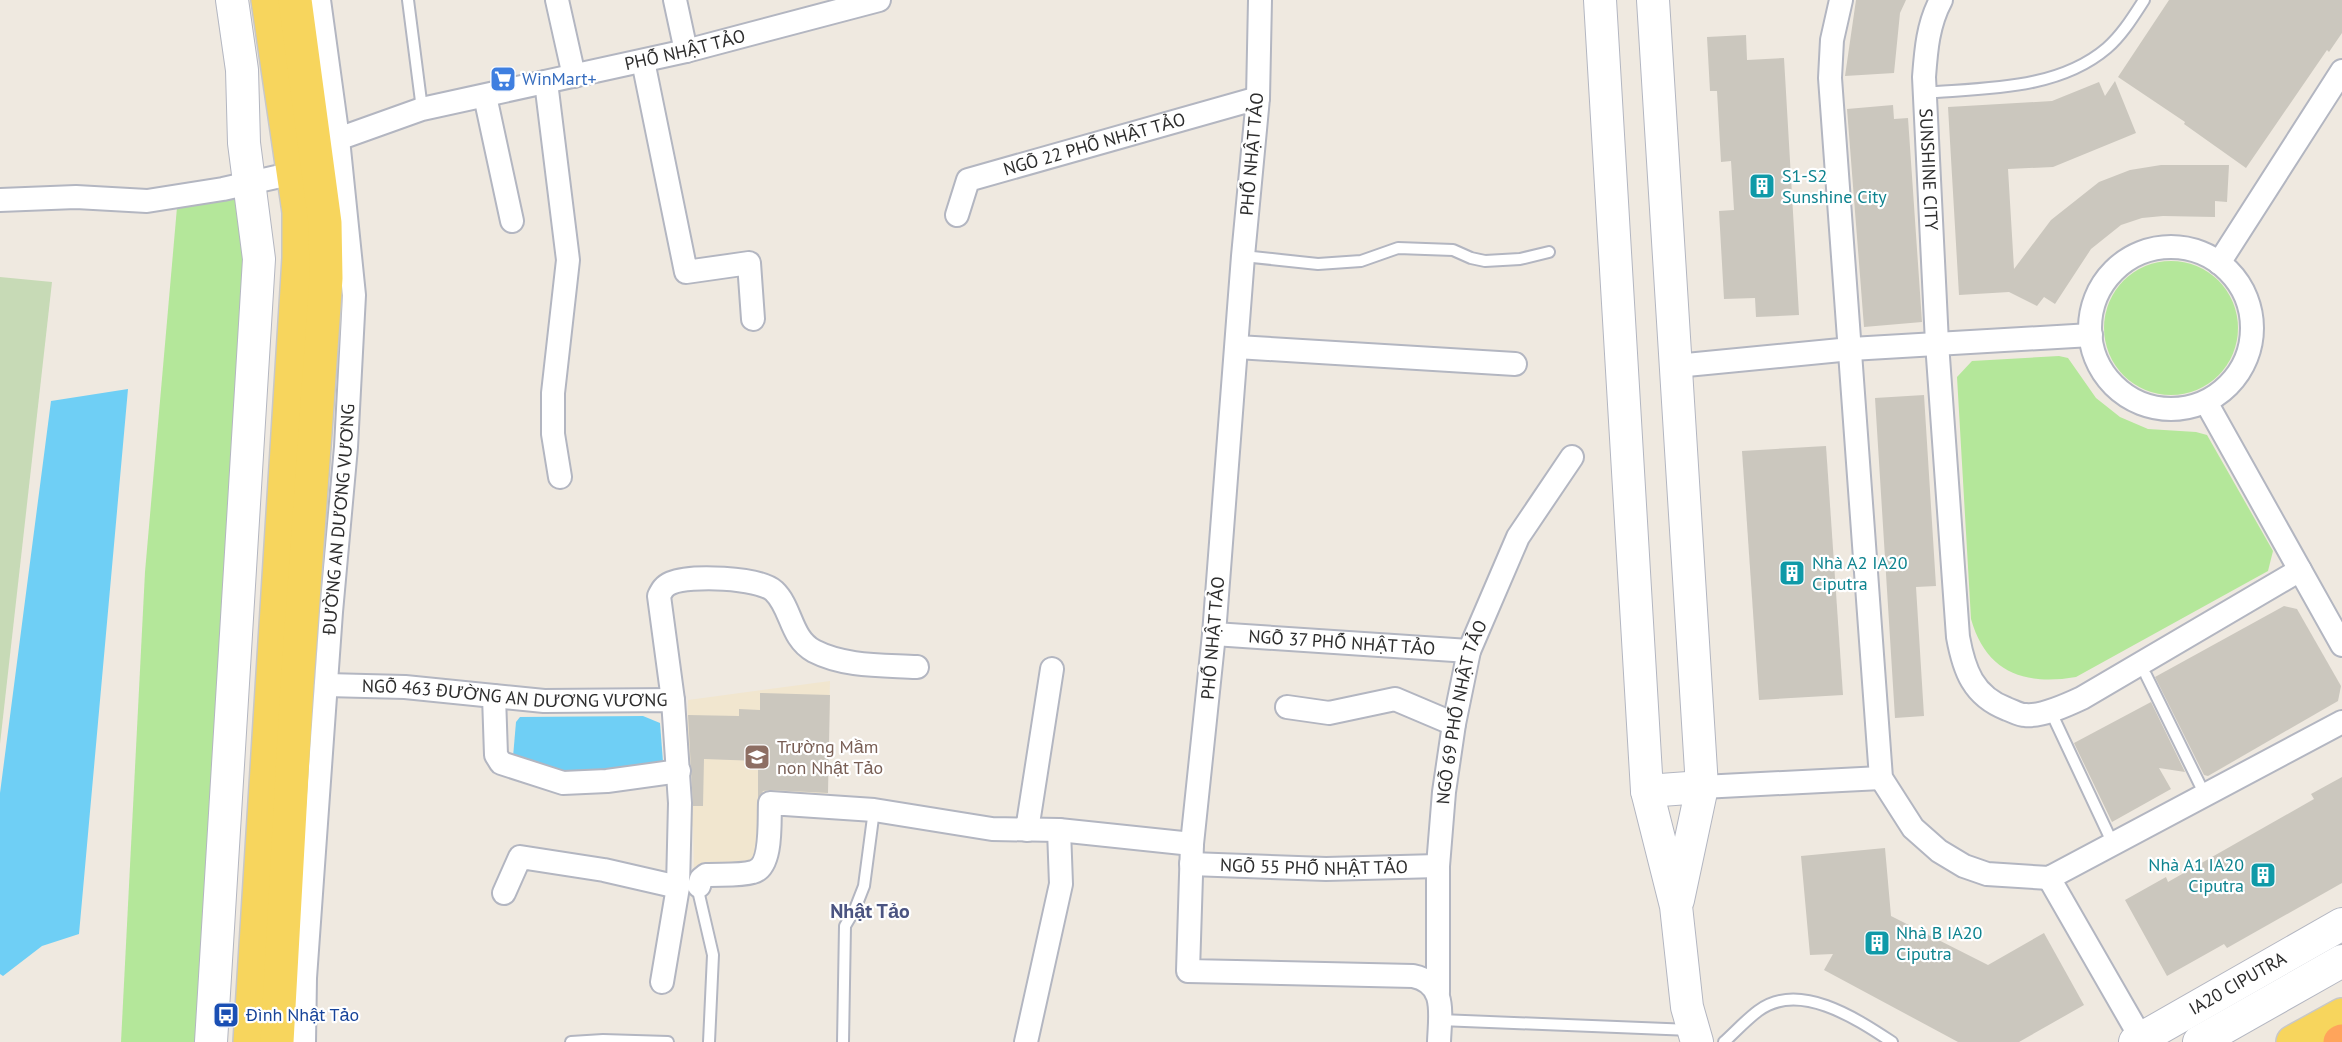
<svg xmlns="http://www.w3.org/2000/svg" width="2342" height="1042" font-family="'PT Sans',sans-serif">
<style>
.education{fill:#f1e6cf}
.green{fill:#b4e79a}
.cemetery{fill:#c7dab6}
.water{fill:#6fcff5}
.building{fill:#cbc7be}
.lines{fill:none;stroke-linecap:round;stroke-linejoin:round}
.lane-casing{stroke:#b3b6c1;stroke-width:14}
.street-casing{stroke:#b3b6c1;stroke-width:26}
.secondary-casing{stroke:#b3b6c1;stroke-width:34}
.primary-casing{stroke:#c8c8c8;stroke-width:36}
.highway-casing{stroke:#c8c8c8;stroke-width:36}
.lane{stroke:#fff;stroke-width:10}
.street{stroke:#fff;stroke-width:22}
.secondary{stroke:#fff;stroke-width:32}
.primary{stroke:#f7d55d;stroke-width:33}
.highway{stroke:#ffa45b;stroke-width:33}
.labels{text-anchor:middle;stroke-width:4.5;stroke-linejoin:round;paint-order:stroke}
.street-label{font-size:18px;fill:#2d2d2d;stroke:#fff}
.shop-label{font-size:18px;fill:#366cbe;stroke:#fff;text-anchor:start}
.culture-label{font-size:18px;fill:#0d838f;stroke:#fff;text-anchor:start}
.education-label{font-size:18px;fill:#785e54;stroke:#fff;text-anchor:start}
.transit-label{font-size:18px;fill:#164399;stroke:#fff;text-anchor:start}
.neighbourhood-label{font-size:20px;font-weight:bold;fill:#4b5481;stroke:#fff}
</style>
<rect width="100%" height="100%" fill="#efe9e0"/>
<path class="education" d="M 830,681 L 827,802 L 764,800 L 757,864 L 694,872 L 693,827 L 685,820 L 688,700 Z"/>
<g class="green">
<path d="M 249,184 L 211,1042 L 121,1042 L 145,572 L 178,196 Z"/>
<circle cx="2171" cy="328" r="67"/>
<path d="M 2059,356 L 2068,358 L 2096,398 L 2120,417 L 2148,429 L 2196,432 L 2207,435 L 2273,551 L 2268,571 L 2076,677 C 2024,686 1986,672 1971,619 L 1957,377 L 1972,361 Z"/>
</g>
<path class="cemetery" d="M 0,277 L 52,282 L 0,744 Z"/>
<g class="water">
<path d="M 128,389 L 79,934 L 42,946 L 3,976 L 0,974 L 0,793 L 51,401 Z"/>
<path d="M 643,716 L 660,723 L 663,762 L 659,769 L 569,776 L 513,757 L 516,722 L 520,717 Z"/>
</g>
<g class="building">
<path d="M 1856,0 L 1906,0 L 1900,13 L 1894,73 L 1845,76 Z"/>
<path d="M 2169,0 L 2342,0 L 2342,33 L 2329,52 L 2327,50 L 2246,168 L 2184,124 L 2185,122 L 2118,77 Z"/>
<path d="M 1746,35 L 1747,60 L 1784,58 L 1799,315 L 1756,317 L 1755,298 L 1724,299 L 1719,211 L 1734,210 L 1731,161 L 1721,162 L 1717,91 L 1710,91 L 1707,37 Z"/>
<path d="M 2115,81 L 2136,133 L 2053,167 L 2008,169 L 2014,269 L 2051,220 L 2099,182 L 2130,170 L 2161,165 L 2229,165 L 2227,202 L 2215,201 L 2215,217 L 2163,216 L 2142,218 L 2121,225 L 2091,249 L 2055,304 L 2044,297 L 2037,306 L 2009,292 L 1959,295 L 1948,107 L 2052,101 L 2099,82 L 2105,96 Z"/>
<path d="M 1893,105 L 1894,119 L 1908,118 L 1922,322 L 1864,327 L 1847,109 Z"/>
<path d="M 1924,395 L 1936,586 L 1916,587 L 1924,716 L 1895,718 L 1875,398 Z"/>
<path d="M 1826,446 L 1843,695 L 1759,700 L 1742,451 Z"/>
<path d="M 2284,606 L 2297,609 L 2341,686 L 2338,701 L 2208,776 L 2204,775 L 2155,677 Z"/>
<path d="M 760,693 L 830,695 L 828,793 L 770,790 L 763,791 L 758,799 L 758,761 L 704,759 L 703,806 L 693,806 L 688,715 L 739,716 L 739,709 L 760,710 Z"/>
<path d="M 2151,702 L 2185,772 L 2159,768 L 2171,789 L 2112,822 L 2074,743 Z"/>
<path d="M 2342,777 L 2342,883 L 2227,948 L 2224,944 L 2167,976 L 2125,900 L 2166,877 L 2168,882 L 2314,799 L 2311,794 Z"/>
<path d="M 1885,848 L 1891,916 L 1988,965 L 2044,933 L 2084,1005 L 2019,1042 L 1958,1042 L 1824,970 L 1833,954 L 1810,955 L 1801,856 Z"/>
</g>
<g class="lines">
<g class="lane-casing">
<g id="lane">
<path d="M 408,0 L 422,109"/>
<path d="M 1925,93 C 1985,88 2058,90 2107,48 C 2122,35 2133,17 2144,0"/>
<path d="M 1243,256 L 1318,264 L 1361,261 L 1398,248 L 1453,250 L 1471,258 L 1485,261 L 1520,259 L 1549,252"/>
<path d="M 2146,675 L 2205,795"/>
<path d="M 2050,710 L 2113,844"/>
<path d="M 697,886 L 713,955 L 709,1042"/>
<path d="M 1440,1020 L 1691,1030"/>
<path d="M 571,1042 L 603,1040 L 668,1042"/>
<path d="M 843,1042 L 845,926 L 855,909 L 864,886 L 874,810"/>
<path d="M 1724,1042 C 1735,1032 1746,1020 1758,1011 C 1799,980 1857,1019 1892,1042"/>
</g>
</g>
<g class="street-casing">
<g id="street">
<path d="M 557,0 L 574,76"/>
<path d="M 675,0 L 686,51"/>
<path d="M 1260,0 L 1258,98 L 1243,256 L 1214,634 L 1192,844 L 1188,971 L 1413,976 C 1447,983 1440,1014 1439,1042"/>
<path d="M 1841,0 L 1832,40 L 1830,78 L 1881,778 L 1913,828 L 1939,851 L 1964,866 L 1987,874 L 2049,878 L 2342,722"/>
<path id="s1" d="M 1941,0 C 1928,24 1926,50 1924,77 L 1937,343 L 1958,637 C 1964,670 1973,696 2007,709 C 2013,711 2019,715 2025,715 C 2041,717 2067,705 2082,698 L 2300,570"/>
<path d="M 643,61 L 686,272 L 749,263 L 753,319"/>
<path d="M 546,82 L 568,260 L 553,393 L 553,434 L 560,477"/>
<path d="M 485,96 L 512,221"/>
<path id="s2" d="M 323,142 L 338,139 L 422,109 L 686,51 L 879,0"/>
<path d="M 0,200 L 76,197 L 147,201 L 223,189 L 294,173"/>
<path id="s3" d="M 957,215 L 968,180 L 1258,98"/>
<circle cx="2171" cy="328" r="81"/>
<path d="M 2219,263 L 2342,71"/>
<path d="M 1237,347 L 1515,364"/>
<path d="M 1676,366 L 1851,349 L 2091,335"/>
<path d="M 2206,402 L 2342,645"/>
<path id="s4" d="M 1214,634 L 1469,651"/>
<path id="s5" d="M 326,685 L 405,687 L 544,701 L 673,700 L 680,803 L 678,887 L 662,982"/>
<path d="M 494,696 L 496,755 L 501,763 L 563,783 L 607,781 L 679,771"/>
<path d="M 673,700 L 659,596 C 662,590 664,586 671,583 C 690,575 758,577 774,591 C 792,608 790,638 814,651 C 845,667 883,665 917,667"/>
<path d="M 1287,707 L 1329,713 L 1395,699 L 1454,724"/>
<path d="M 1702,787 L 1881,778"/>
<path d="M 1027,830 L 1052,669"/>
<path id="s6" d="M 1191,864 L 1326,869 L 1438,866"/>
<path d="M 2049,878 L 2141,1038"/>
<path d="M 699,886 L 701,879 L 706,875 C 721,874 739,876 753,872 C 773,867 769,820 770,803 L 874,810 L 992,829 L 1059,830 L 1192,844"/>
<path d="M 504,893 L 520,857 L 604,870 L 678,887"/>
<path id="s7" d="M 1438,992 L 1438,866 L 1444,792 L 1454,724 L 1469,651 L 1518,537 L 1572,457"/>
<path id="s8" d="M 304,1042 L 305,978 L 331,612 L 346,447 L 354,295 L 338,139 L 319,0"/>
<path d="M 1026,1042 L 1061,884 L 1059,830"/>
</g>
</g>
<g class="secondary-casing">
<g id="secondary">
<path d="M 1600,0 L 1647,791 L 1676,906 L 1687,1007 L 1697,1042"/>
<path d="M 1653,0 L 1702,787 L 1678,900"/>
<path d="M 1647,791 L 1702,787"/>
<path d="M 211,1042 L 259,259 L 244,143 L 242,70 L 232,0"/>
<path id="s9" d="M 2135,1042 L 2342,924"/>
<path d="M 2199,1042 L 2342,961"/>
</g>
</g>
<g class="primary-casing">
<g id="primary">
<path d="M 250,1042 L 299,258 L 299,212 L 268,0"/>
<path d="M 277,1042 L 297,685 L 326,278 L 325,223 L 295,0"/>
<path d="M 2293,1042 L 2342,1015"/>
</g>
</g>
<g class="highway-casing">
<path id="highway" d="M 2340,1042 L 2342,1041"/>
</g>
<use href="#lane" class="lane"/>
<use href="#street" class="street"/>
<use href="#secondary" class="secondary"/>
<use href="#primary" class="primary"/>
<use href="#highway" class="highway"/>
</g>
<defs>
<g id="supermarket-square" transform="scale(1.35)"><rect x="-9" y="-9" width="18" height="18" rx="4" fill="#3f7fe0" stroke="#fff"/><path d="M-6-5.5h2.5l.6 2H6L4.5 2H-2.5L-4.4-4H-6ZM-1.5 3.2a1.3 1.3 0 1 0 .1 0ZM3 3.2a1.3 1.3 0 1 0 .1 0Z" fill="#fff"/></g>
<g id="building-square" transform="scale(1.35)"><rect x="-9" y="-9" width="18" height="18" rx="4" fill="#0f9aa8" stroke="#fff"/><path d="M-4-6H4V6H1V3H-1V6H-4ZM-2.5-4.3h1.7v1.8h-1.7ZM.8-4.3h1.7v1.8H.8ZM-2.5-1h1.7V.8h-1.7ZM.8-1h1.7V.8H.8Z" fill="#fff"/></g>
<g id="school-square" transform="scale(1.35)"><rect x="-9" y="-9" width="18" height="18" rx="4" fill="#8d6e63" stroke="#fff"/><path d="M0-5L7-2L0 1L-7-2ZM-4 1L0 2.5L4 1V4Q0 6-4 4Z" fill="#fff"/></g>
<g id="bus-square" transform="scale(1.35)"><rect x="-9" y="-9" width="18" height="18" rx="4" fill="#1a4fb4" stroke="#fff"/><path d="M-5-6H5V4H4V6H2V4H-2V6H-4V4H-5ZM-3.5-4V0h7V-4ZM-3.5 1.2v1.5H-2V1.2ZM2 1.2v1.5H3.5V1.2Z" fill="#fff"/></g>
</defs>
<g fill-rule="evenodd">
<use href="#supermarket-square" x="503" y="79"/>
<use href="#building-square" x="1762" y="186"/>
<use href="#building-square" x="1792" y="573"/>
<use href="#school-square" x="757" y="757"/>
<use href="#building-square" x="2263" y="875"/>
<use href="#building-square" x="1877" y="943"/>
<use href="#bus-square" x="226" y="1015"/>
</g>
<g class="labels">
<g class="street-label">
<text dy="6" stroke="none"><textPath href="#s2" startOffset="374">PHỐ NHẬT TẢO</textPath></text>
<text dy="6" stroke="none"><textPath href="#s3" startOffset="168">NGÕ 22 PHỐ NHẬT TẢO</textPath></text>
<text transform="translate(1252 154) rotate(-85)" y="6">PHỐ NHẬT TẢO</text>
<text dy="6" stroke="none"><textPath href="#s1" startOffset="172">SUNSHINE CITY</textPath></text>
<text dy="6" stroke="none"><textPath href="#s8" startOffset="524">ĐƯỜNG AN DƯƠNG VƯƠNG</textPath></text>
<text transform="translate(1213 638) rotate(-85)" y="6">PHỐ NHẬT TẢO</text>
<text dy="6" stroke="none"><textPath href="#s4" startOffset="128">NGÕ 37 PHỐ NHẬT TẢO</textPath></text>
<text dy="6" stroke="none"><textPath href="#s5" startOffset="189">NGÕ 463 ĐƯỜNG AN DƯƠNG VƯƠNG</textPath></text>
<text dy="6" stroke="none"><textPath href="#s7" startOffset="282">NGÕ 69 PHỐ NHẬT TẢO</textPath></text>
<text dy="6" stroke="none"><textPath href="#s6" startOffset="123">NGÕ 55 PHỐ NHẬT TẢO</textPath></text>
<text dy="6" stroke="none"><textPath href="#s9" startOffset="118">IA20 CIPUTRA</textPath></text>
</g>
<g class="shop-label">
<text x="522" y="85">WinMart+</text>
</g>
<g class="culture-label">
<text x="1782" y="182">S1-S2<tspan x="1782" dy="21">Sunshine City</tspan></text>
<text x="1812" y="569">Nhà A2 IA20<tspan x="1812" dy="21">Ciputra</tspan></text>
<text x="2244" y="871" text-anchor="end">Nhà A1 IA20<tspan x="2244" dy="21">Ciputra</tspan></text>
<text x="1896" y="939">Nhà B IA20<tspan x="1896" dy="21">Ciputra</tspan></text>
</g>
<g class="education-label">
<text x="777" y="753">Trường Mầm<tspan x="777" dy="21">non Nhật Tảo</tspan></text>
</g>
<g class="transit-label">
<text x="246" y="1021">Đình Nhật Tảo</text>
</g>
<g class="neighbourhood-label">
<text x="870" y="918">Nhật Tảo</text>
</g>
</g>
</svg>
